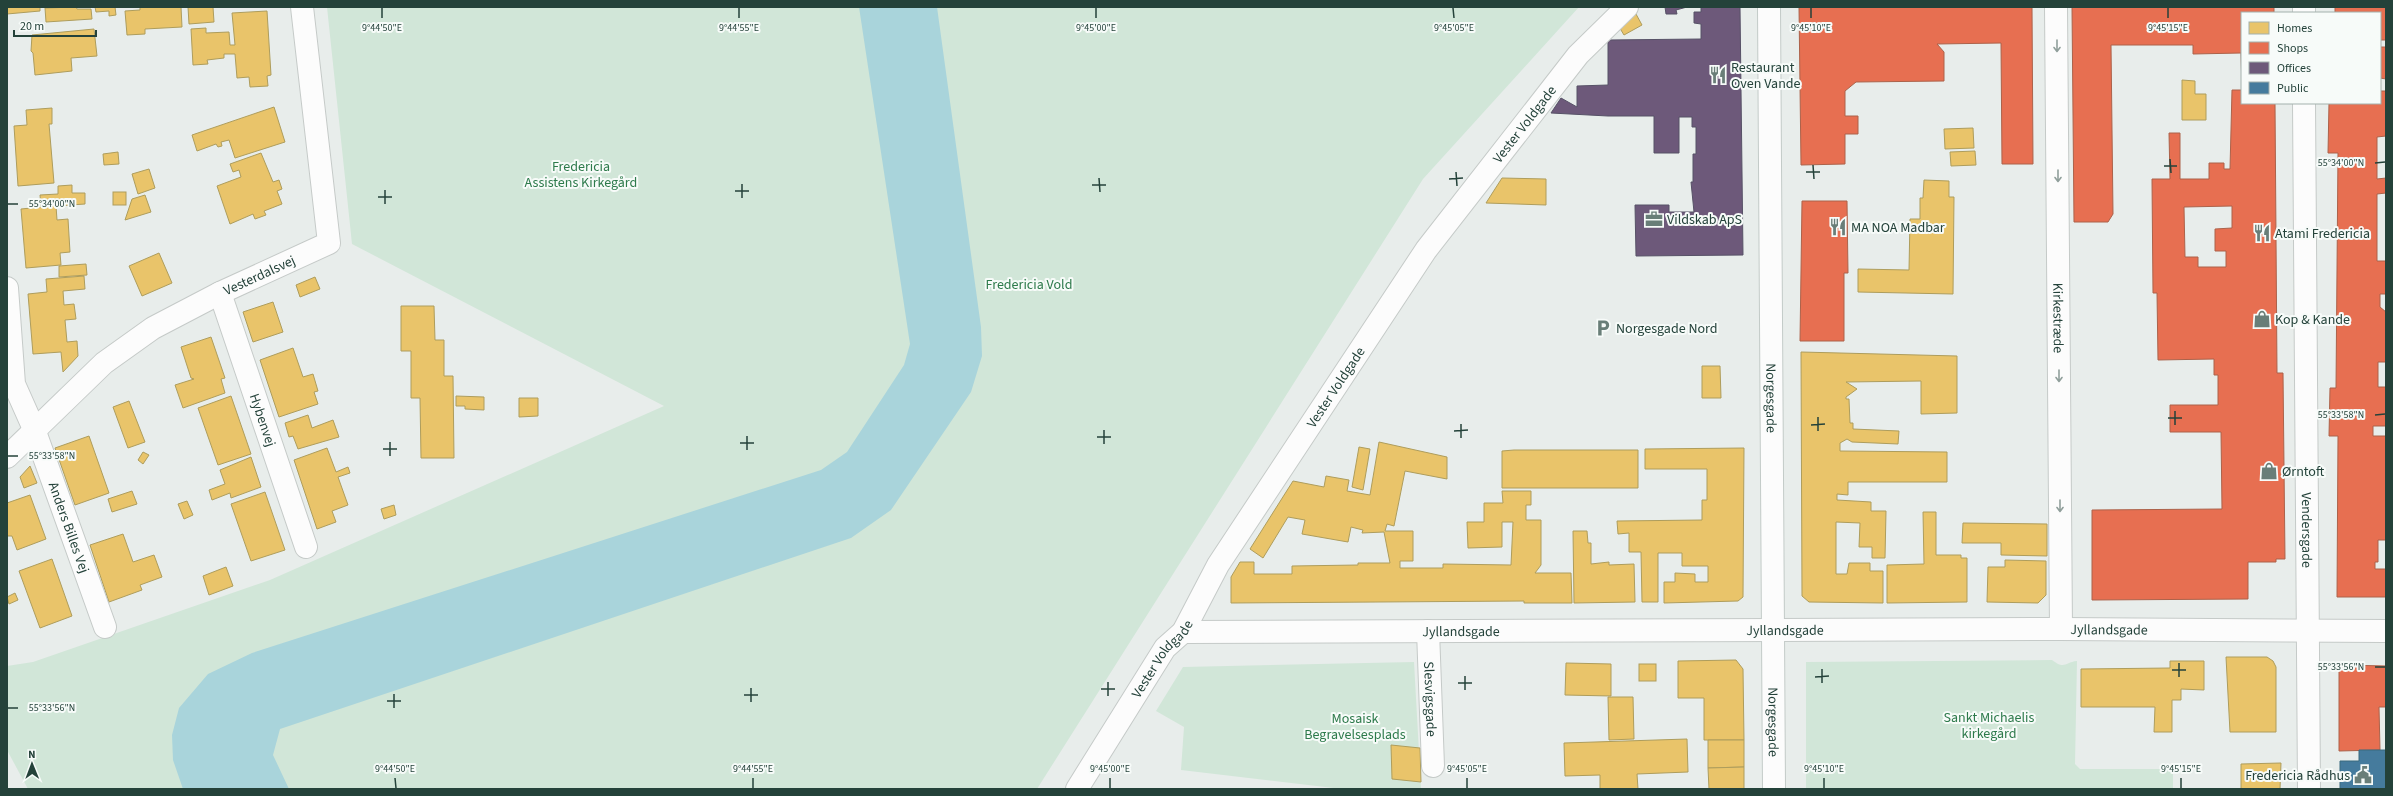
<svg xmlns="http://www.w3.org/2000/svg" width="2393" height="796" font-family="'Source Sans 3',sans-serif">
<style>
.green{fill:#d1e6d8}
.water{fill:#a9d4db}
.homes{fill:#e9c46a;stroke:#ae9d5c}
.shops{fill:#e76f51;stroke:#ac624a;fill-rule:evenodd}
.offices{fill:#6d597a;stroke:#575267}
.public{fill:#457b9d;stroke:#3b6a7f}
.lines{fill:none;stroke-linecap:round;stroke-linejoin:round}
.street-casing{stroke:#c5cac8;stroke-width:24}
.secondary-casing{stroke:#c3cbc8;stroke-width:24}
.street{stroke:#fcfcfc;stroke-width:22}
.secondary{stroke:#fcfcfc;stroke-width:22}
.oneway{stroke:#909f9b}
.ticks{fill:none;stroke:#24423a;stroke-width:1.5}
.labels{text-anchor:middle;stroke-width:4;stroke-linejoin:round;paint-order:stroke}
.poi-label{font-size:14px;fill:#24423a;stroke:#f7fbf9;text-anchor:start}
.street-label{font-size:14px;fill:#24423a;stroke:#f7fbf9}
.park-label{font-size:14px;fill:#2d7a4b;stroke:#f7fbf9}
.ticks-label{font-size:10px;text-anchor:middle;fill:#24423a;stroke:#f7fbf9;stroke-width:4;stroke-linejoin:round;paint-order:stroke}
</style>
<rect width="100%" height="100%" fill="#e8edeb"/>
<g class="green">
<path d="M 327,7 L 1579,7 L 1423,179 L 1037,789 L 28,789 L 7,750 L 7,666 L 33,662 L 270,580 L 664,406 L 352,244 Z"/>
<path d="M 2052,660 C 2065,670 2065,662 2077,661 L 2075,764 L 2080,769 L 2173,769 L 2173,789 L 1806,789 L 1806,662 Z"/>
<path d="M 1414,662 L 1421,788 L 1342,789 L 1181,770 L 1184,727 L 1156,711 L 1183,667 Z"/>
</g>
<path class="water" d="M 859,7 L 937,7 L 981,327 L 982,356 L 971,392 L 891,510 L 851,538 L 280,729 L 273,755 L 289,789 L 183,789 L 173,760 L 172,735 L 179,708 L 208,674 L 252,653 L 821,470 L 847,452 L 904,365 L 910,344 Z"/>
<g class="homes">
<path d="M 7,7 L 40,7 L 40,11 L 7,14 Z"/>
<path d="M 76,7 L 77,9 L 91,9 L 92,19 L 46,22 L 45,8 Z"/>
<path d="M 95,7 L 115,7 L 116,15 L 109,16 L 109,11 L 96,12 Z"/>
<path d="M 140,7 L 181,7 L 182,27 L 145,29 L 145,34 L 127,35 L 125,11 L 140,10 Z"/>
<path d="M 188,7 L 213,7 L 214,22 L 189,24 Z"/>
<path d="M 267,11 L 271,75 L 267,76 L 268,86 L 250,87 L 249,77 L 237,78 L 235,54 L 224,54 L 224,58 L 207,60 L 208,64 L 193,65 L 191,29 L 206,28 L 206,33 L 229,32 L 230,45 L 235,45 L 232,13 Z"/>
<path d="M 1636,14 L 1642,25 L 1624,35 L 1618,25 Z"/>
<path d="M 94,29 L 97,56 L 71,58 L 72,71 L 35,75 L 33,53 L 31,51 L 32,35 Z"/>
<path d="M 2182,80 L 2195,81 L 2195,94 L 2206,94 L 2206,120 L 2182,120 Z"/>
<path d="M 274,107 L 285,142 L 235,158 L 229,140 L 221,142 L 222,146 L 218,147 L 216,144 L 197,151 L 192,135 Z"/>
<path d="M 52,108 L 52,124 L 49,124 L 54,183 L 18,186 L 14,126 L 27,125 L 26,110 Z"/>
<path d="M 1973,128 L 1974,148 L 1945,149 L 1944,129 Z"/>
<path d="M 1975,151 L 1976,165 L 1951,166 L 1950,152 Z"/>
<path d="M 118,152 L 119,164 L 104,165 L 103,154 Z"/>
<path d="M 261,153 L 273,182 L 279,180 L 282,189 L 277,191 L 282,204 L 264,211 L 266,215 L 255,219 L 253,214 L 230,224 L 217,186 L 241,177 L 239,170 L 233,172 L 230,164 Z"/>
<path d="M 149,169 L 155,188 L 138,194 L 132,174 Z"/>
<path d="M 1502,178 L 1546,179 L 1546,205 L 1486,203 Z"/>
<path d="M 1924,180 L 1949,181 L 1949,197 L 1954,197 L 1953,294 L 1858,292 L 1858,269 L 1909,270 L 1910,219 L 1920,219 L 1920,198 L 1923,198 Z"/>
<path d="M 72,185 L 72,193 L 85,193 L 85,204 L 56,206 L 57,220 L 68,219 L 70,252 L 60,253 L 61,265 L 26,268 L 21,209 L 41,207 L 40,195 L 58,194 L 58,186 Z"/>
<rect x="113" y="192" width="13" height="13"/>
<path d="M 145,195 L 151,212 L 125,220 L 132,199 Z"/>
<path d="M 159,253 L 172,283 L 142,296 L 129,266 Z"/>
<path d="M 86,264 L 87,275 L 59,277 L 59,266 Z"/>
<path d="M 84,276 L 85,289 L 63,291 L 64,305 L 74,304 L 76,319 L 65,320 L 67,342 L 77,341 L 78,356 L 63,372 L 61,352 L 33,354 L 28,294 L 47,292 L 46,279 Z"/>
<path d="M 315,277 L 320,289 L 300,297 L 296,285 Z"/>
<path d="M 273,302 L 283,332 L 253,342 L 243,312 Z"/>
<path d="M 401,306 L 434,306 L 435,340 L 444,340 L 444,376 L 453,376 L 454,458 L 421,458 L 420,398 L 411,398 L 411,351 L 401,351 Z"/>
<path d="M 211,337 L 225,378 L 221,379 L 225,393 L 183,408 L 175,385 L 194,379 L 191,378 L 181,347 Z"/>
<path d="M 293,348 L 303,377 L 313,374 L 318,391 L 314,392 L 318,404 L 279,417 L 260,360 Z"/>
<path d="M 1801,352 L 1957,356 L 1957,413 L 1921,414 L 1921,381 L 1846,382 L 1857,389 L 1846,397 L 1846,399 L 1849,399 L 1850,423 L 1853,423 L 1853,429 L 1899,431 L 1898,444 L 1852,442 L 1847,439 L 1840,443 L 1840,451 L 1947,452 L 1947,482 L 1848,482 L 1848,495 L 1837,494 L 1837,500 L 1871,502 L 1871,511 L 1886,511 L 1885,558 L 1872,558 L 1872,547 L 1859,547 L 1860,523 L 1836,522 L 1836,574 L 1847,574 L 1849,563 L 1870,563 L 1870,571 L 1883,571 L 1883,603 L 1809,602 L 1802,596 Z"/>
<path d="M 1702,366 L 1720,366 L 1721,398 L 1702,398 Z"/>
<path d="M 231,396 L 251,454 L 218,465 L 198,408 Z"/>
<path d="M 456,396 L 484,397 L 484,410 L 465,409 L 465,406 L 456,406 Z"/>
<path d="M 519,398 L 538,398 L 538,416 L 519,417 Z"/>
<path d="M 129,401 L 145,442 L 128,448 L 113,407 Z"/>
<path d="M 308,415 L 312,428 L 333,420 L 339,437 L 298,449 L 293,436 L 289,437 L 285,423 Z"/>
<path d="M 89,436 L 109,493 L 75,505 L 55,448 Z"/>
<path d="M 1379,442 L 1447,457 L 1447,479 L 1405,471 L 1394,526 L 1387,524 L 1385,531 L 1413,531 L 1413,561 L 1400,561 L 1400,568 L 1443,568 L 1443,564 L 1511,565 L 1513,522 L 1502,522 L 1502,547 L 1468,548 L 1467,522 L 1484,522 L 1484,503 L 1503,503 L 1502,491 L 1531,491 L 1531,505 L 1526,505 L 1526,520 L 1541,520 L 1541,565 L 1535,573 L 1571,573 L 1572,603 L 1524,603 L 1524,601 L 1231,603 L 1231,577 L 1240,562 L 1254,562 L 1254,574 L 1292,574 L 1292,566 L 1358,565 L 1358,563 L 1390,563 L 1384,532 L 1362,533 L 1363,530 L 1351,527 L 1348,542 L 1302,534 L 1305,520 L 1288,517 L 1263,558 L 1250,549 L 1293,481 L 1324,487 L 1326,476 L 1349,480 L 1347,491 L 1370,495 Z"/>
<path d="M 1359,447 L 1370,449 L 1363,490 L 1352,487 Z"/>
<path d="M 327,448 L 336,472 L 348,467 L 350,473 L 338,477 L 348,505 L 332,511 L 336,522 L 317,529 L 294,460 Z"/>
<path d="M 1744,448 L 1743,597 L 1738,601 L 1664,603 L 1664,582 L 1675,582 L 1675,573 L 1695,574 L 1695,582 L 1708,582 L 1708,566 L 1682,566 L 1682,553 L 1658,553 L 1658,602 L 1642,602 L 1641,552 L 1629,552 L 1629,533 L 1618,534 L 1617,521 L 1702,520 L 1702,500 L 1707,500 L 1707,469 L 1645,469 L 1645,449 Z"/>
<path d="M 1514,450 L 1638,450 L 1638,488 L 1502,488 L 1502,451 Z"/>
<path d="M 143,452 L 149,455 L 143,464 L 138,460 Z"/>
<path d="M 251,457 L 261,487 L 231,498 L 230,493 L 212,500 L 209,490 L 225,484 L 220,470 Z"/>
<path d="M 30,466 L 37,483 L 24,488 L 20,477 Z"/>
<path d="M 132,491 L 137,504 L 112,512 L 108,499 Z"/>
<path d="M 265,492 L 285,550 L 251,561 L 231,504 Z"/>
<path d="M 30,495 L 46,539 L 17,550 L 12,536 L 7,536 L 7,503 Z"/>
<path d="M 187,501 L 193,515 L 184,519 L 178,504 Z"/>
<path d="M 394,505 L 396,515 L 384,519 L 381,509 Z"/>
<path d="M 1923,512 L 1936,512 L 1936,555 L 1961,555 L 1961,558 L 1967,558 L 1967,602 L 1887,603 L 1887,565 L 1924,564 Z"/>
<path d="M 1963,523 L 2047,524 L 2047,556 L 2001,555 L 2001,543 L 1962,543 Z"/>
<path d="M 1573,531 L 1587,531 L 1588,543 L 1591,543 L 1591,564 L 1609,562 L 1609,565 L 1634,564 L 1635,602 L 1574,603 Z"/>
<path d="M 123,534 L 133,562 L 154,555 L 162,577 L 140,585 L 142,590 L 109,602 L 90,545 Z"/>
<path d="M 52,559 L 72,616 L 40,628 L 19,571 Z"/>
<path d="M 2005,560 L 2046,561 L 2046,595 L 2038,603 L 1987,602 L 1988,567 L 2005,567 Z"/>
<path d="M 226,567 L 233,586 L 209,595 L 203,576 Z"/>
<path d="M 15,593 L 18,600 L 9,604 L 7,597 Z"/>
<path d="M 2226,657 L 2267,657 L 2273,661 L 2276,667 L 2276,732 L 2230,732 Z"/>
<path d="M 1736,660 L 1743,669 L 1744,740 L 1704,740 L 1704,698 L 1678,698 L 1678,661 Z"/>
<path d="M 2170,661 L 2204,661 L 2204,690 L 2181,689 L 2181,700 L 2172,700 L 2172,732 L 2154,732 L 2155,707 L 2081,707 L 2081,669 L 2170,668 Z"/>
<path d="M 1566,663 L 1611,664 L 1611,696 L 1565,695 Z"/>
<rect x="1639" y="664" width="17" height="17"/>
<path d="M 1608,697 L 1633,697 L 1634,739 L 1609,740 Z"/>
<path d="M 1687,739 L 1688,772 L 1637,774 L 1638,789 L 1600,789 L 1600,775 L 1565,776 L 1564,743 Z"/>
<path d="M 1708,740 L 1744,740 L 1744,767 L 1708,768 Z"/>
<path d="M 1391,745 L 1420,748 L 1421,782 L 1392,779 Z"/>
<path d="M 2281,763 L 2280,789 L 2241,789 L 2241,764 Z"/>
<path d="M 1744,767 L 1744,789 L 1709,789 L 1708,768 Z"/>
</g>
<g class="shops">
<path d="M 1799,7 L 2032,7 L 2033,164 L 2002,164 L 2001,43 L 1937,44 L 1944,52 L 1944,81 L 1856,82 L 1845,91 L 1845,116 L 1858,116 L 1858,134 L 1845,134 L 1845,164 L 1801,165 Z"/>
<path d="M 2072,7 L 2274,7 L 2274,13 L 2242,13 L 2242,103 L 2275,103 L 2277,373 L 2283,373 L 2285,559 L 2276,559 L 2276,562 L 2248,562 L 2248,599 L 2092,600 L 2092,510 L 2222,509 L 2221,432 L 2170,432 L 2170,405 L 2218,405 L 2218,375 L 2214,375 L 2214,359 L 2158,360 L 2157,293 L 2153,293 L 2152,179 L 2170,179 L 2169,133 L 2180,133 L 2180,179 L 2209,179 L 2209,163 L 2224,163 L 2224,169 L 2230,169 L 2232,90 L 2242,90 L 2241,53 L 2193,54 L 2193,45 L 2111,45 L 2113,214 L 2108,222 L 2074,222 ZM 2232,206 L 2232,228 L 2215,229 L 2215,251 L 2226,251 L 2226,267 L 2198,267 L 2198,257 L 2185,257 L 2184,207 Z"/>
<path d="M 2335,7 L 2386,7 L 2386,40 L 2380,40 L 2380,13 L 2335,13 Z"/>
<path d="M 2380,47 L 2386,47 L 2386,79 L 2380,78 Z"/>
<path d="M 2380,91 L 2386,91 L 2386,136 L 2377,137 L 2377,179 L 2386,178 L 2386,193 L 2377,194 L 2377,261 L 2386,261 L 2386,294 L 2380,294 L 2380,307 L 2386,312 L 2386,362 L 2378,362 L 2378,387 L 2386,387 L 2386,426 L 2373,426 L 2373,436 L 2386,436 L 2386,540 L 2378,540 L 2378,562 L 2375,562 L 2375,569 L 2386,569 L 2386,597 L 2337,597 L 2338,436 L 2329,436 L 2330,388 L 2336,388 L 2338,153 L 2328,153 L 2329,103 L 2380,103 Z"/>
<path d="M 1802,201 L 1847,201 L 1848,273 L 1844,273 L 1844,341 L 1800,341 Z"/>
<path d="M 2344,665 L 2386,666 L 2386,707 L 2379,707 L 2380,750 L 2339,751 L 2339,670 Z"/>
</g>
<g class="offices">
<path d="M 1665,7 L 1687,7 L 1676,10 L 1677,14 L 1666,14 Z"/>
<path d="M 1701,7 L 1740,7 L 1743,255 L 1636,256 L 1635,205 L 1669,205 L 1669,212 L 1694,212 L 1691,182 L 1693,182 L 1693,154 L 1696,154 L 1696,127 L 1692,127 L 1692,117 L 1679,117 L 1679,153 L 1654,153 L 1654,116 L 1608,116 L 1551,113 L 1561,98 L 1577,107 L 1577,86 L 1608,85 L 1608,40 L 1701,39 L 1701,24 L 1694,23 L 1694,12 L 1701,12 Z"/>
</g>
<path class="public" d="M 2359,750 L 2386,750 L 2386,789 L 2340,789 L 2340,761 L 2359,761 Z"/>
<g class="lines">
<g class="street-casing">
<g id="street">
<path id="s1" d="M 2056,7 L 2061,629"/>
<path d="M 2304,7 L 2304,13"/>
<path id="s2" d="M 2304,103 L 2309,789"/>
<path id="s3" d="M 7,288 L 14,384 L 34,429 L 105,627"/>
<path id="s4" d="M 220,293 L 306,547"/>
<path id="s5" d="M 7,457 L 104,363 L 153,328 L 220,293 L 329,243 L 302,7"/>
<path id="s6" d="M 1428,631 L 1433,766"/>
<path id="s7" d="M 1183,632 L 2061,629 L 2386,631"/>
<path id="s8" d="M 1077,789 L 1165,648 L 1183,632 L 1218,565 L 1426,250 L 1578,55 L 1627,7"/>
</g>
</g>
<g class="secondary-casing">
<g id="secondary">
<path id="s9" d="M 1769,7 L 1774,789"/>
</g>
</g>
<use href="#street" class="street"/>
<use href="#secondary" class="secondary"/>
</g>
<defs><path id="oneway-shaft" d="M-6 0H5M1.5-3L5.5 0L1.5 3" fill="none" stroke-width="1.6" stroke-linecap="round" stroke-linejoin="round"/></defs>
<g class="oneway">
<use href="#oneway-shaft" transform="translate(2057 46) rotate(90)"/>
<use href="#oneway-shaft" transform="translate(2058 176) rotate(90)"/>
<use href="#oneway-shaft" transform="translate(2059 376) rotate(90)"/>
<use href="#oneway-shaft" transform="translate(2060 506) rotate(90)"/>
</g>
<path class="ticks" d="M 382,8 L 382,18M 739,8 L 739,18M 1096,8 L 1096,18M 1453,8 L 1454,18M 1811,8 L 1811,18M 2168,8 L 2168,18M 2170,159 L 2171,173M 2375,163 L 2385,162M 1813,165 L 1814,179M 2164,166 L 2177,166M 1456,172 L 1457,186M 1806,172 L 1820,172M 1099,178 L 1100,192M 1449,179 L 1463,178M 742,184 L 742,198M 1092,185 L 1106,185M 385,190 L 385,204M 735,191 L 749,191M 378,197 L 392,197M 8,204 L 18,204M 2175,411 L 2175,425M 2375,415 L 2385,414M 1818,417 L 1818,431M 2168,418 L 2182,418M 1461,424 L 1461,438M 1811,425 L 1825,424M 1104,430 L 1104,444M 1454,431 L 1468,430M 747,436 L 747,450M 1097,437 L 1111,437M 390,442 L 390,456M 740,443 L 754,443M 383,449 L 397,449M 8,456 L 18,456M 2179,663 L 2179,677M 2375,667 L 2385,667M 1822,669 L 1822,683M 2172,670 L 2186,670M 1465,676 L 1465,690M 1815,677 L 1829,676M 1108,682 L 1108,696M 1458,683 L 1472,683M 751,688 L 751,702M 1101,689 L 1115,689M 394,694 L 394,708M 744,695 L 758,695M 387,701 L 401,701M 8,708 L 18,708M 395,778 L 396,788M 753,778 L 753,788M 1110,778 L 1110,788M 1467,778 L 1467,788M 1824,778 L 1824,788M 2181,778 L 2181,788"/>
<defs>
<g id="restaurant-bare" transform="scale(1.38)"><path d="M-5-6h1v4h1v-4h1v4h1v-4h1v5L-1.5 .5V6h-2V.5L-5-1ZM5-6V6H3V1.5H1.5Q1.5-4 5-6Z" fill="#697e78" stroke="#f7fbf9" stroke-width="2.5" paint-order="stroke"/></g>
<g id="office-bare" transform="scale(1.38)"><path d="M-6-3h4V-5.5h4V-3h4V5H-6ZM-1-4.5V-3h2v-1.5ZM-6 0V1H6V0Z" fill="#697e78" stroke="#f7fbf9" stroke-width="2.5" paint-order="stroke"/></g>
<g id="shop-bare" transform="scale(1.38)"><path d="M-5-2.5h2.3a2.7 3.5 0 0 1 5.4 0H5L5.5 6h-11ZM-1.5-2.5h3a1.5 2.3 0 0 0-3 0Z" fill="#697e78" stroke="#f7fbf9" stroke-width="2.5" paint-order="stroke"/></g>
<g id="parking-bare" transform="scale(1.38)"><path d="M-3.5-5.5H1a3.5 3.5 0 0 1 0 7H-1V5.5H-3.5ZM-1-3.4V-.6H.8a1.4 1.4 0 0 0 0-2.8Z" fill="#697e78" stroke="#f7fbf9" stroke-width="2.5" paint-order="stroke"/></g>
<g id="civic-bare" transform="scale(1.38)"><path d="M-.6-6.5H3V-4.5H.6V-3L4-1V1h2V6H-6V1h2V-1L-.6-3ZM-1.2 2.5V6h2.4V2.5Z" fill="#697e78" stroke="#f7fbf9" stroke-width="2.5" paint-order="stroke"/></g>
</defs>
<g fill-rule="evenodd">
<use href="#restaurant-bare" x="1718" y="75"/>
<use href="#office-bare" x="1654" y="219"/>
<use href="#restaurant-bare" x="1838" y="227"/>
<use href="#restaurant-bare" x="2262" y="233"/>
<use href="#shop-bare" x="2262" y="319"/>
<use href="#parking-bare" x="1603" y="328"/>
<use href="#shop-bare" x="2269" y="471"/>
<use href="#civic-bare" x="2363" y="775"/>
</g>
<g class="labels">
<g class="poi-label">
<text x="1731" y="72">Restaurant<tspan x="1731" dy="16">Oven Vande</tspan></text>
<text x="1667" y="224">Vildskab ApS</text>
<text x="1851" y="232">MA NOA Madbar</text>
<text x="2275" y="238">Atami Fredericia</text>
<text x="2275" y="324">Kop &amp; Kande</text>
<text x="1616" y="333">Norgesgade Nord</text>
<text x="2282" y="476">Ørntoft</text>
<text x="2350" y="780" text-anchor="end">Fredericia Rådhus</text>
</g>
<g class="street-label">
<text dy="5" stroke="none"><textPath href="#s8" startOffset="803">Vester Voldgade</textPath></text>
<text dy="5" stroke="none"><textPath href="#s5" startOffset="314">Vesterdalsvej</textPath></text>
<text dy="5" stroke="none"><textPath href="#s1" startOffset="311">Kirkestræde</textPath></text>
<text dy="5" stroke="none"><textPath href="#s8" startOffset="479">Vester Voldgade</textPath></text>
<text dy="5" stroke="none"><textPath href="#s9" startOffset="391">Norgesgade</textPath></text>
<text dy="5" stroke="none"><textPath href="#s4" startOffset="134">Hybenvej</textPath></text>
<text dy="5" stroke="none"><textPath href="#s3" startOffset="250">Anders Billes Vej</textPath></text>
<text dy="5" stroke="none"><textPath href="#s2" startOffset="427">Vendersgade</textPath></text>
<text dy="5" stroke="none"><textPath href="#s7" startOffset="926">Jyllandsgade</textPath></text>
<text dy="5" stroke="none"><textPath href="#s7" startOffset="278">Jyllandsgade</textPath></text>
<text dy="5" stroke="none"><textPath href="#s7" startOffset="602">Jyllandsgade</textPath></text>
<text dy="5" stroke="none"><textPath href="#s8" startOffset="156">Vester Voldgade</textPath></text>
<text dy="5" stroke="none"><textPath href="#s6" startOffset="68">Slesvigsgade</textPath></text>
<text dy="5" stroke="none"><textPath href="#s9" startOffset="715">Norgesgade</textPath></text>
</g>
<g class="park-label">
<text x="581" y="171">Fredericia<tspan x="581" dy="16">Assistens Kirkegård</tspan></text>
<text x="1029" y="289">Fredericia Vold</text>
<text x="1989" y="722">Sankt Michaelis<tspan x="1989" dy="16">kirkegård</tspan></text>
<text x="1355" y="723">Mosaisk<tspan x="1355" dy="16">Begravelsesplads</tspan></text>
</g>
</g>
<g class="ticks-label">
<text x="382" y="31">9°44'50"E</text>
<text x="739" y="31">9°44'55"E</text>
<text x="1096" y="31">9°45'00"E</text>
<text x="1454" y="31">9°45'05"E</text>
<text x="1811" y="31">9°45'10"E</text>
<text x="2168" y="31">9°45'15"E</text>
<text x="2341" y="166">55°34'00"N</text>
<text x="52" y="207">55°34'00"N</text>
<text x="2341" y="418">55°33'58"N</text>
<text x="52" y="459">55°33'58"N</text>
<text x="2341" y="670">55°33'56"N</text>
<text x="52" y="711">55°33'56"N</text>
<text x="395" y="772">9°44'50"E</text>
<text x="753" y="772">9°44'55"E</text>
<text x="1110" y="772">9°45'00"E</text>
<text x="1467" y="772">9°45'05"E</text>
<text x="1824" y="772">9°45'10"E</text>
<text x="2181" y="772">9°45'15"E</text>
</g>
<rect width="2393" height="796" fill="none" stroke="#24423a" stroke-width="16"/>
<rect x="2241" y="12" width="140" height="92" fill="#f7fbf9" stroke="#a3b1ad"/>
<rect x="2249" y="22" width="20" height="12" fill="#e9c46a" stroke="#a3b1ad"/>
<text x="2277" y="32" font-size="12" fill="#24423a">Homes</text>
<rect x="2249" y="42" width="20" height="12" fill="#e76f51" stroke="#a3b1ad"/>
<text x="2277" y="52" font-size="12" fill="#24423a">Shops</text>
<rect x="2249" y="62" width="20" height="12" fill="#6d597a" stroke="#a3b1ad"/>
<text x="2277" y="72" font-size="12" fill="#24423a">Offices</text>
<rect x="2249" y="82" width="20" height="12" fill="#457b9d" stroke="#a3b1ad"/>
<text x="2277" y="92" font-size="12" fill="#24423a">Public</text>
<g transform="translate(32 764) rotate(359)" stroke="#f7fbf9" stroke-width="3" paint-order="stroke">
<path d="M0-3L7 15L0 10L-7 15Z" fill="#24423a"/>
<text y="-6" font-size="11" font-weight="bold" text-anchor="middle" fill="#24423a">N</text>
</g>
<path d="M14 30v6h82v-6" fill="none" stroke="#24423a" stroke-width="2"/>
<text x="20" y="30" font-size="12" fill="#24423a" stroke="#f7fbf9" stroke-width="3" paint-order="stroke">20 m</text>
</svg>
